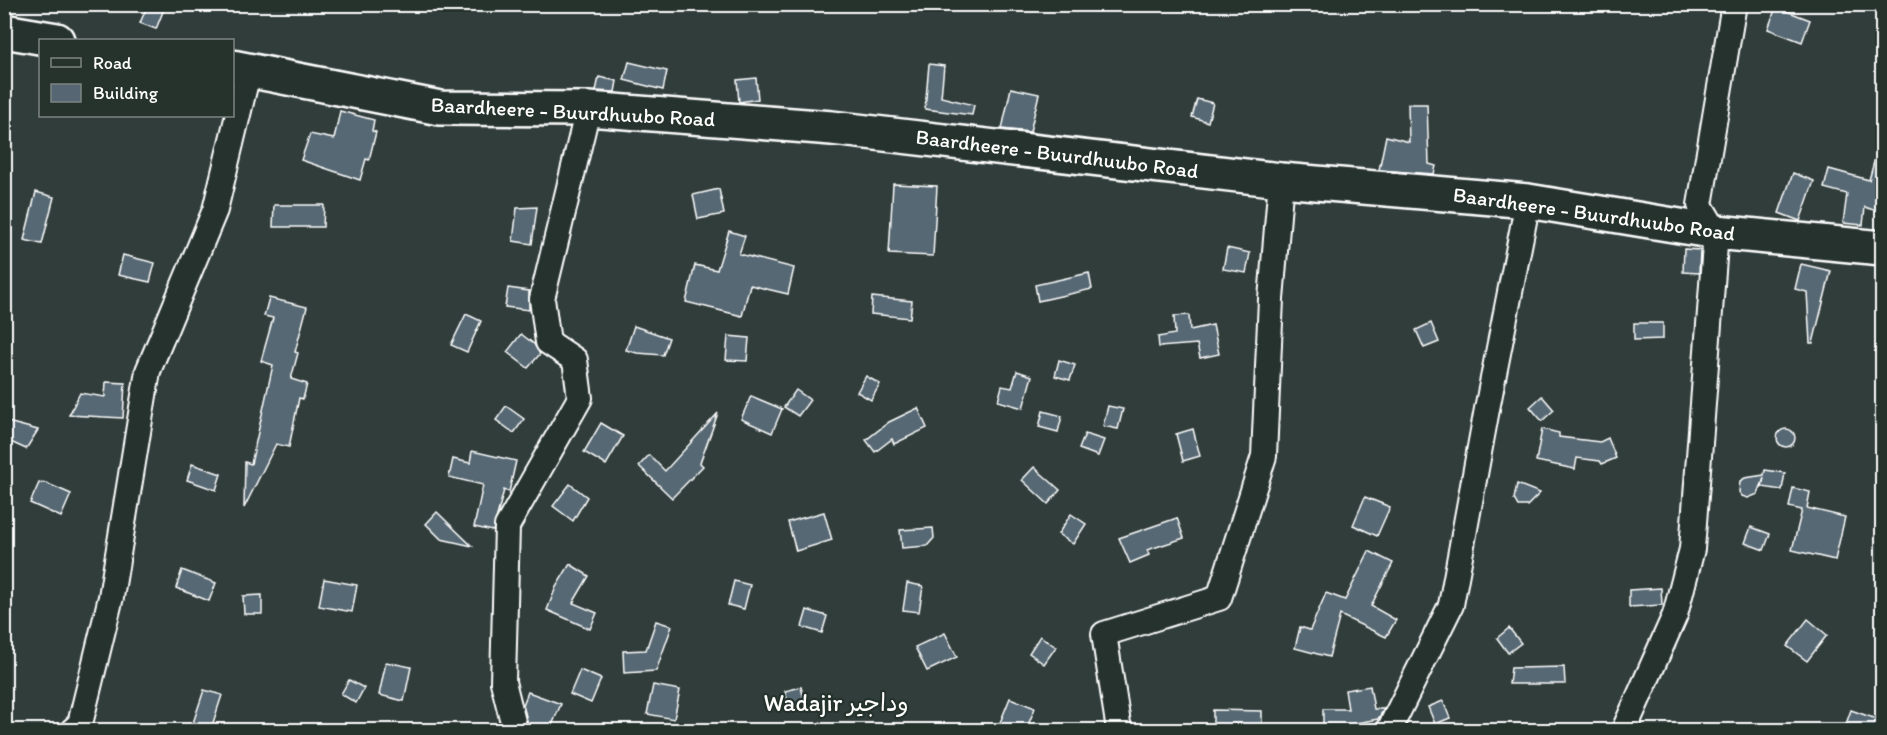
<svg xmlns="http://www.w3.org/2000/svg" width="1887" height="735" font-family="Itim,'Playpen Sans Arabic',sans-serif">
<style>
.building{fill:#566773;stroke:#fff;stroke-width:1.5}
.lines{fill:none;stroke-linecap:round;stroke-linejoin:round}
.street-casing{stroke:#fff;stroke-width:28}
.secondary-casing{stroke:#fff;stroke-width:38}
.street{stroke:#26332d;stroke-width:24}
.secondary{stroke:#26332d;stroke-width:33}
.labels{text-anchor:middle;stroke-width:4.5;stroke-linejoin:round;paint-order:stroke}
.street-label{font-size:21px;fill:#fff;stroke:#26332d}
.quarter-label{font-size:24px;fill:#fff;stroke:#26332d}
</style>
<rect width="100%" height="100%" fill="#303d3b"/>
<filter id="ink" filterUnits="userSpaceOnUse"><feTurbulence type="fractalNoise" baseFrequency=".0167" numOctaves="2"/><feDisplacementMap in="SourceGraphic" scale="12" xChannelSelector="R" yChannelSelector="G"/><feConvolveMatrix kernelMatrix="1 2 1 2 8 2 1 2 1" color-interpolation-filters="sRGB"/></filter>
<g filter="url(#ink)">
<g class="building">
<path d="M 148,4 L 166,4 L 156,29 L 140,23 Z"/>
<path d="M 1776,7 L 1810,20 L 1802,42 L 1768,29 Z"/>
<path d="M 629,62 L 667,71 L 663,90 L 624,80 Z"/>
<path d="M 929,64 L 944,66 L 941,97 L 974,105 L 972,115 L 925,109 Z"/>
<path d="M 599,77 L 617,81 L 615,92 L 596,91 Z"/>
<path d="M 756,78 L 758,99 L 739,102 L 737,80 Z"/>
<path d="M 1011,88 L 1039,94 L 1030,132 L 1002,129 Z"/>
<path d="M 1197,99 L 1213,103 L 1208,122 L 1192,117 Z"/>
<path d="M 1408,104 L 1427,104 L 1429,164 L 1436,166 L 1434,174 L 1379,170 L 1386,136 L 1409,142 Z"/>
<path d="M 340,111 L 374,120 L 372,131 L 376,132 L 369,160 L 366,159 L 360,180 L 301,160 L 310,134 L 334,139 Z"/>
<path d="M 1877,151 L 1882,152 L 1882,213 L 1865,207 L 1863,225 L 1843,223 L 1847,194 L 1824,188 L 1829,169 L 1869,180 Z"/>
<path d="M 1793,173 L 1814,181 L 1800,221 L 1779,213 Z"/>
<path d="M 893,184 L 937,186 L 933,256 L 889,254 Z"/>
<path d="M 719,189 L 724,214 L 698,219 L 693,195 Z"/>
<path d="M 36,192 L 54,197 L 42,244 L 24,240 Z"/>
<path d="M 274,205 L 324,205 L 323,227 L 273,227 Z"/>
<path d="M 537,207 L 532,244 L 513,241 L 517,208 Z"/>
<path d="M 729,231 L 745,236 L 739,254 L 794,268 L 788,294 L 750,285 L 742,316 L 686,302 L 695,265 L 717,270 Z"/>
<path d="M 1227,248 L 1250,253 L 1246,273 L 1223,269 Z"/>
<path d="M 1684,249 L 1700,250 L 1699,273 L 1683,272 Z"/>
<path d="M 123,255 L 155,263 L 150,282 L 118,275 Z"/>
<path d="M 1801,264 L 1831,271 L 1813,343 L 1810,343 L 1807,292 L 1795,289 Z"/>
<path d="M 1089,273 L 1092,289 L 1038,301 L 1035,285 Z"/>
<path d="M 508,288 L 529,291 L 529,310 L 505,307 Z"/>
<path d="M 872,297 L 912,301 L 910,318 L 871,314 Z"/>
<path d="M 269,298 L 307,307 L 295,352 L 298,353 L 291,379 L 307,384 L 303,399 L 299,398 L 289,447 L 276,444 L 244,508 L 245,462 L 251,464 L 273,365 L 261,361 L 273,318 L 264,316 Z"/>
<path d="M 466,314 L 481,321 L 467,352 L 451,345 Z"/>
<path d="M 1189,315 L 1190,330 L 1213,325 L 1219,354 L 1200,358 L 1197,344 L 1159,347 L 1158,337 L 1175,334 L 1174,316 Z"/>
<path d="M 1431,323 L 1439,342 L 1424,348 L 1416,330 Z"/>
<path d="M 1634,323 L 1663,323 L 1663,339 L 1634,340 Z"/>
<path d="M 634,326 L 669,338 L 663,355 L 637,353 L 626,350 Z"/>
<path d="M 521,334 L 534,344 L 540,354 L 528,368 L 507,352 Z"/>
<path d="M 728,336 L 749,338 L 747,361 L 726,360 Z"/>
<path d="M 1059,360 L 1075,365 L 1070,380 L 1055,376 Z"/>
<path d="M 1017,371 L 1032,376 L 1023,408 L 998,401 L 1002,386 L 1012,388 Z"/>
<path d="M 866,376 L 880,384 L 871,400 L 857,392 Z"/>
<path d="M 106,382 L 125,383 L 123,418 L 69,415 L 80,393 L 105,397 Z"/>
<path d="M 796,390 L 810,400 L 798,416 L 784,407 Z"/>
<path d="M 751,396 L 782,409 L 772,433 L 741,419 Z"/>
<path d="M 1542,396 L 1554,410 L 1542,421 L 1530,407 Z"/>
<path d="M 506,406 L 524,419 L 514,433 L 496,420 Z"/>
<path d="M 1108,406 L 1123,409 L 1118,429 L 1103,426 Z"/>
<path d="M 918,408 L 927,428 L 894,444 L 892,439 L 875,452 L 866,440 L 889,422 Z"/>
<path d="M 1043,411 L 1062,416 L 1058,432 L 1039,427 Z"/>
<path d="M 718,413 L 700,463 L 703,466 L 672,498 L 639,466 L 649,455 L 665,471 Z"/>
<path d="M 4,421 L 38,430 L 26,449 L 4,439 Z"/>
<path d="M 601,423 L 623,436 L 606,465 L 584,452 Z"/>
<circle cx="1786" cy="438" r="9"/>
<path d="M 1193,429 L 1200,456 L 1183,461 L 1176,434 Z"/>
<path d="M 1542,429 L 1559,433 L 1559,437 L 1600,442 L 1608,438 L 1616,458 L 1602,464 L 1600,461 L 1577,458 L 1575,469 L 1536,461 Z"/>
<path d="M 1085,434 L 1104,440 L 1098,456 L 1079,449 Z"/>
<path d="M 472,451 L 516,461 L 509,492 L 504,490 L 493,531 L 474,527 L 483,485 L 449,477 L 453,459 L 470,463 Z"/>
<path d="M 192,464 L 221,474 L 216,490 L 187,480 Z"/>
<path d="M 1034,467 L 1060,490 L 1048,504 L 1022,480 Z"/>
<path d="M 1765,470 L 1785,473 L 1782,490 L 1762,487 L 1764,478 L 1758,494 L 1748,498 L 1742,496 L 1739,492 L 1740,481 L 1745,478 L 1764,475 Z"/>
<path d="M 39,483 L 46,483 L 71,494 L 61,517 L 30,503 Z"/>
<path d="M 570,484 L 587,497 L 573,521 L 553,506 Z"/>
<path d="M 1517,484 L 1540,493 L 1527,506 L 1518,506 L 1514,499 Z"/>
<path d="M 1793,488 L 1810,492 L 1807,508 L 1845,517 L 1835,560 L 1792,550 L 1802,510 L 1789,507 Z"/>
<path d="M 1365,497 L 1390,507 L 1377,536 L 1353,525 Z"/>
<path d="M 437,512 L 472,546 L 441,539 L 426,524 Z"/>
<path d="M 824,512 L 832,540 L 796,551 L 788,522 Z"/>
<path d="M 1071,514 L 1086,524 L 1073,544 L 1058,534 Z"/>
<path d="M 1177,518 L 1184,538 L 1147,550 L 1149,555 L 1130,563 L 1119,538 Z"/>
<path d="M 1751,527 L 1770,534 L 1764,550 L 1745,543 Z"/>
<path d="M 933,528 L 934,538 L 927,546 L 902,548 L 900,530 Z"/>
<path d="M 1369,551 L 1393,563 L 1371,606 L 1396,620 L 1386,637 L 1340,615 L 1329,657 L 1295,648 L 1300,627 L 1310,630 L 1326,593 L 1345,600 Z"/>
<path d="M 570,564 L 589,576 L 573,603 L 597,613 L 590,629 L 547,610 L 556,587 Z"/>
<path d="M 182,570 L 216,583 L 209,601 L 176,588 Z"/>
<path d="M 324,579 L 357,585 L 352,612 L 319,606 Z"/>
<path d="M 734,581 L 750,585 L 744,609 L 728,605 Z"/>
<path d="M 907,583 L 923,586 L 919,612 L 903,610 Z"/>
<path d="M 1661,588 L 1662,605 L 1629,607 L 1629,590 Z"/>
<path d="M 262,595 L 262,614 L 244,614 L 243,596 Z"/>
<path d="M 807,610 L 827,616 L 822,633 L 802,627 Z"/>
<path d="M 1808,619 L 1827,635 L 1807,661 L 1787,646 Z"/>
<path d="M 656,621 L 672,626 L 656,671 L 624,673 L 623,651 L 646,650 Z"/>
<path d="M 1509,628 L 1521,643 L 1508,653 L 1497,638 Z"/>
<path d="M 945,633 L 957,657 L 927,671 L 915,647 Z"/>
<path d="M 1040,636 L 1056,647 L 1044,664 L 1029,653 Z"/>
<path d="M 386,662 L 411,667 L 404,701 L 379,695 Z"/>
<path d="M 1564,667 L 1565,684 L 1509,684 L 1511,668 Z"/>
<path d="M 580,670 L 601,679 L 591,703 L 570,694 Z"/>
<path d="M 349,680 L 364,688 L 356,703 L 341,694 Z"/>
<path d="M 653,685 L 680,690 L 674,719 L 647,714 Z"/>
<path d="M 1370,686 L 1374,709 L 1384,709 L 1378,719 L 1346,725 L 1323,725 L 1323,709 L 1348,709 L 1345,690 Z"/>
<path d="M 801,687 L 805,703 L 789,707 L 785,691 Z"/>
<path d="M 204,690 L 222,695 L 211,729 L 193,723 Z"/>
<path d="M 528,692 L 561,704 L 550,730 L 528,724 L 523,705 Z"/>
<path d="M 1010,698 L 1035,708 L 1026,730 L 997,730 Z"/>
<path d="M 1443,701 L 1450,718 L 1435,724 L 1428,707 Z"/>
<path d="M 1213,710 L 1262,711 L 1262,730 L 1213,730 Z"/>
<path d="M 1851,710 L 1882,721 L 1882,730 L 1864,730 L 1846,724 Z"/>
</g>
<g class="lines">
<g class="street-casing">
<g id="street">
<path d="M 73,730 L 80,724 L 111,597 L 148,371 L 215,210 L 249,69"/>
<path d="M 515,730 L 503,682 L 507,526 L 580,398 L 575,360 L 548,342 L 542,299 L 588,109"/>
<path d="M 1119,730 L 1104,634 L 1219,598 L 1264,456 L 1271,299 L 1281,180"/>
<path d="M 1389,730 L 1451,605 L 1487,409 L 1528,201"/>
<path d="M 1624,730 L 1675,615 L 1692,549 L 1716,232 L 1700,205 L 1734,4"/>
</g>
</g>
<g class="secondary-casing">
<g id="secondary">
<path d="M 4,31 L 57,40"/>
<path d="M 232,67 L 440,108 L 588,109 L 832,128 L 1281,180 L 1528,201 L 1716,232 L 1882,248"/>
</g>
</g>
<use href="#street" class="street"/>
<use href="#secondary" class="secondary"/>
</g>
</g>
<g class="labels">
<g class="street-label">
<text transform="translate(573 112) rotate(3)" y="7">Baardheere - Buurdhuubo Road</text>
<text transform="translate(1057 154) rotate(7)" y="7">Baardheere - Buurdhuubo Road</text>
<text transform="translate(1594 214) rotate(8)" y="7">Baardheere - Buurdhuubo Road</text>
</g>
<g class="quarter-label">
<text x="836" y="711">Wadajir وداجير</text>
</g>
</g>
<rect width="1887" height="735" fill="none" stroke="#26332d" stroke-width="24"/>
<rect x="12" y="12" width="1863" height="711" fill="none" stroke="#fff" stroke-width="2" filter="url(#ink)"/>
<rect x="39" y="39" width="195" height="78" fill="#26332d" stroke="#7d8581" stroke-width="1.5"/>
<rect x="51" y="58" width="30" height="9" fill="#26332d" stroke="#7d8581" stroke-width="1.5"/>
<text x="93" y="69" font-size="18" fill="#ffffff">Road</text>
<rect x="51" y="84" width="30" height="18" fill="#566773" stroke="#7d8581" stroke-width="1.5"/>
<text x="93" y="99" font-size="18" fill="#ffffff">Building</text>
</svg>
